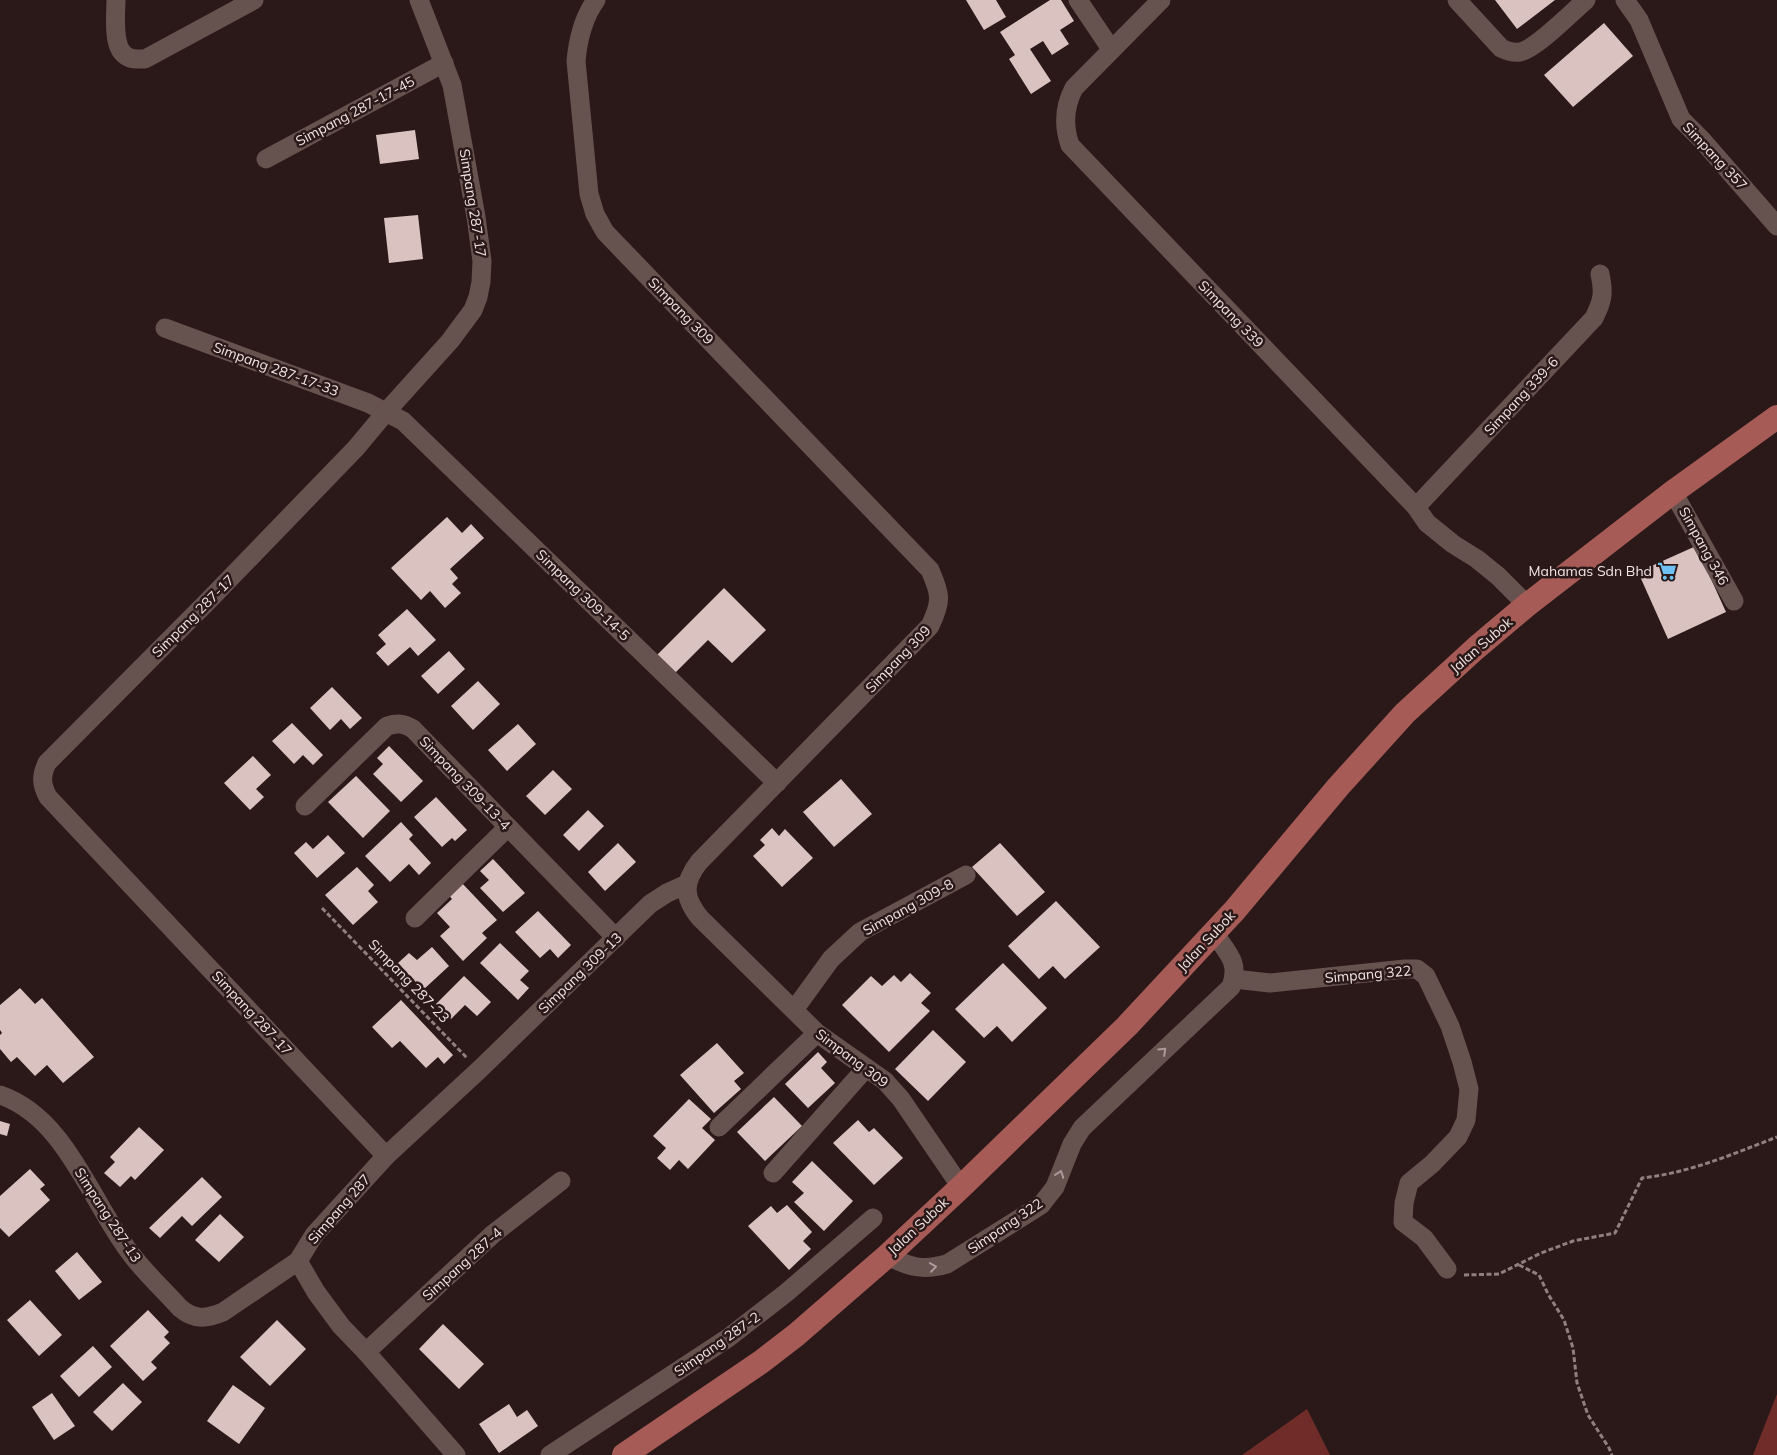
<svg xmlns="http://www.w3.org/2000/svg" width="1777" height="1455" font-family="Mulish,sans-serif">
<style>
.forest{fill:#6f2c29}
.building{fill:#dac2c0}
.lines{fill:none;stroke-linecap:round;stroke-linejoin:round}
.path{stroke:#8f807f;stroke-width:3;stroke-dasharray:5 2.5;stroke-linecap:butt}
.minor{stroke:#66524f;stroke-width:19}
.major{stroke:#a75b56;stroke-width:24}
.oneway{stroke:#ab9b99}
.labels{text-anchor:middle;stroke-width:5;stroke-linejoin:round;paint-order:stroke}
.street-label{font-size:14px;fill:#f0e4e3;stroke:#2a1918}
.poi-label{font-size:14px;fill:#f0e4e3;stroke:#2a1918;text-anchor:end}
</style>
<rect width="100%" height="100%" fill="#2a1918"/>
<g class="forest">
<path d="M 1777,1394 L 1777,1455 L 1753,1455 Z"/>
<path d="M 1307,1409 L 1330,1455 L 1242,1455 Z"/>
</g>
<g class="building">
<path d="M 966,0 L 996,0 L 1006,17 L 984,30 Z"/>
<path d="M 1050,0 L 1061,0 L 1074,21 L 1060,30 L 1069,44 L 1052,55 L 1043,41 L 1030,49 L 1051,81 L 1031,94 L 1009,59 L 1015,55 L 1000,32 Z"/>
<path d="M 1495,0 L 1555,0 L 1517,29 Z"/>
<path d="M 1604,23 L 1633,56 L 1573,107 L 1544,75 Z"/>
<path d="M 415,130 L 419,159 L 380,164 L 376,135 Z"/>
<path d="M 418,215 L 423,259 L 389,263 L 384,218 Z"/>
<path d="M 447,517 L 462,533 L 471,524 L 484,538 L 450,569 L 458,578 L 452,584 L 461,593 L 445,608 L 430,591 L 421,600 L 391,568 Z"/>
<path d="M 1696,546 L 1726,612 L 1668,639 L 1638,572 Z"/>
<path d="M 724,588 L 766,630 L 732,663 L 708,640 L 675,673 L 657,655 Z"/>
<path d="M 407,609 L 436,640 L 418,656 L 410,647 L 388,666 L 376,653 L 386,644 L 378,635 Z"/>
<path d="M 449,651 L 465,669 L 438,694 L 421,676 Z"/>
<path d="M 478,681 L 500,704 L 473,730 L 451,706 Z"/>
<path d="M 332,687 L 362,718 L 350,729 L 341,719 L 330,730 L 310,708 Z"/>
<path d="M 292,723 L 323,755 L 313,765 L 303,755 L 294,764 L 272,741 Z"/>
<path d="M 518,724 L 536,744 L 507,771 L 488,750 Z"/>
<path d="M 389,746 L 423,781 L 401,802 L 373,774 L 383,764 L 377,758 Z"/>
<path d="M 253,756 L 271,775 L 256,789 L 264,797 L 250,810 L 224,783 Z"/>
<path d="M 553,770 L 572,789 L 545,815 L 526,796 Z"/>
<path d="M 356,776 L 390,811 L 363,838 L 328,802 Z"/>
<path d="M 841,779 L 872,814 L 834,847 L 803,812 Z"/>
<path d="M 436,797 L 467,830 L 455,841 L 452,838 L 442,847 L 414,817 Z"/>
<path d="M 588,810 L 604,826 L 579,851 L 563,835 Z"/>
<path d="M 401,822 L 413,835 L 409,839 L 431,863 L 419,875 L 409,864 L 390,882 L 365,856 Z"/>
<path d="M 772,828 L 779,836 L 785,829 L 813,858 L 782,887 L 753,856 L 765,845 L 760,840 Z"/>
<path d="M 328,835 L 345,853 L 317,878 L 294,853 L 306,842 L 313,849 Z"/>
<path d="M 618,843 L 636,862 L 605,891 L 588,872 Z"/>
<path d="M 1000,843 L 1045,892 L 1017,916 L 972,867 Z"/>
<path d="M 493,859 L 525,893 L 503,912 L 480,888 L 489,880 L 480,871 Z"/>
<path d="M 357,867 L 374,885 L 368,891 L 378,902 L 353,925 L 325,895 Z"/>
<path d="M 460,881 L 497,920 L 482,933 L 487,938 L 463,961 L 440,936 L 450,927 L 437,913 L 452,899 L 447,893 Z"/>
<path d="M 1056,901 L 1100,947 L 1065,979 L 1053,966 L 1039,979 L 1008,946 Z"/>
<path d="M 538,911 L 571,945 L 558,958 L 550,949 L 540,958 L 515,932 Z"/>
<path d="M 500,943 L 529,971 L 520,980 L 529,988 L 518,1000 L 480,963 Z"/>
<path d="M 432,947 L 449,966 L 423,990 L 398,963 L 409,953 L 417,960 Z"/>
<path d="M 1003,963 L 1047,1008 L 1012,1042 L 997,1026 L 984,1038 L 955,1009 Z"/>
<path d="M 910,973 L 931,993 L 921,1003 L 930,1011 L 889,1052 L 842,1005 L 871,976 L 882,986 L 894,975 L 901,982 Z"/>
<path d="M 464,976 L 491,1002 L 477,1016 L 465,1005 L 451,1019 L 436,1004 Z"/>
<path d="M 20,988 L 35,1004 L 42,998 L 94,1057 L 63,1083 L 47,1065 L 35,1076 L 17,1057 L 11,1062 L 0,1049 L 0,1035 L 2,1033 L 0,1030 L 0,1005 Z"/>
<path d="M 401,1000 L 453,1055 L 444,1064 L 438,1057 L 426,1068 L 400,1041 L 392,1048 L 372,1027 Z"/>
<path d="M 933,1030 L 966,1062 L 928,1101 L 895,1069 Z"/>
<path d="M 717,1043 L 744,1073 L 734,1081 L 741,1089 L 714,1113 L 680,1075 Z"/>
<path d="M 818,1052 L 827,1062 L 821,1068 L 835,1083 L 808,1108 L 785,1084 Z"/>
<path d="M 774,1097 L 802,1126 L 765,1161 L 737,1132 Z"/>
<path d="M 689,1099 L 711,1119 L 702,1128 L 715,1140 L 688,1169 L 679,1160 L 670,1170 L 657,1158 L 666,1148 L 653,1136 Z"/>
<path d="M 858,1120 L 869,1132 L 874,1128 L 903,1158 L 874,1185 L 833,1143 Z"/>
<path d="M 0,1121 L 10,1124 L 7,1136 L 0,1134 Z"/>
<path d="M 139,1127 L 164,1150 L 135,1180 L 131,1176 L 120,1187 L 104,1173 L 115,1162 L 110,1157 Z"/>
<path d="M 812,1161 L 853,1201 L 824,1231 L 794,1202 L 804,1193 L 792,1182 Z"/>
<path d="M 30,1169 L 45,1185 L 40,1189 L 50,1200 L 9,1237 L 0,1228 L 0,1196 Z"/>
<path d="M 202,1177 L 222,1197 L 192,1226 L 182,1216 L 160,1238 L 149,1228 Z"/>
<path d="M 787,1205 L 812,1232 L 803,1241 L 811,1249 L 789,1270 L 748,1226 L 771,1206 L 777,1213 Z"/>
<path d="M 220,1214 L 244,1237 L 219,1262 L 195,1240 Z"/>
<path d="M 77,1252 L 102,1282 L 79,1300 L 55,1271 Z"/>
<path d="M 30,1300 L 62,1335 L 39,1356 L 7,1320 Z"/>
<path d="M 148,1310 L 169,1332 L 164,1337 L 170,1343 L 151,1362 L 157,1368 L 143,1381 L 110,1346 Z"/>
<path d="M 277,1320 L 306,1349 L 270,1386 L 240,1357 Z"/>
<path d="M 443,1324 L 484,1364 L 459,1389 L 419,1349 Z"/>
<path d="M 93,1346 L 112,1367 L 79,1397 L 60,1376 Z"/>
<path d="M 123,1383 L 142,1402 L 112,1431 L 93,1412 Z"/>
<path d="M 233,1385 L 265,1408 L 239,1444 L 207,1421 Z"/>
<path d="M 52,1393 L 75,1426 L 54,1440 L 32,1407 Z"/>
<path d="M 509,1404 L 517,1417 L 527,1410 L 538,1426 L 499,1453 L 479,1424 Z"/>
</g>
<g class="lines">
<g class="path">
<path d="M 322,908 L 468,1059"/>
<path d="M 1519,1265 L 1539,1275 L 1548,1294 L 1564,1320 L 1573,1348 L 1577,1383 L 1588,1415 L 1609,1448 L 1612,1455"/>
<path d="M 1464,1275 L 1499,1274 L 1541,1253 L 1573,1241 L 1615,1233 L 1642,1178 C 1689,1173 1733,1154 1777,1137"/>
</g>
<g class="minor">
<path d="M 116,0 C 116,14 112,46 125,55 C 130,60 138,59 145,59 L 254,0"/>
<path d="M 596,0 C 583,18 578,39 576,61 L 589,194 L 595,214 L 605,232 L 930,570 C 941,595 942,601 930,626 L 699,862 C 683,883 683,897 700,918 L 817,1033 L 885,1081 L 901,1099 L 961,1187"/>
<path d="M 1078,0 L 1111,49"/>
<path d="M 1161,0 L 1074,88 C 1064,107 1063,125 1070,145 L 1416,507 L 1427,523 L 1453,544 L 1477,559 L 1498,576 L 1527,605"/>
<path d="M 1457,0 L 1501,48 C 1507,51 1513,53 1520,52 C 1536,49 1572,12 1586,0"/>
<path d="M 1625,0 L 1639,20 L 1681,119 L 1702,140 L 1777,226"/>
<path d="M 266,159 L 444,63"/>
<path d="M 165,328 L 368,403 L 403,421 L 777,783"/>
<path d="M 1673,492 L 1734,601"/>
<path d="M 1416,507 L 1594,318 C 1603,300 1604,293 1600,274"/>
<path d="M 305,806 L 387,726 C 397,723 404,723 413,729 L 616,938"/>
<path d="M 415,918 L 508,827"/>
<path d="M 1234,979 L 1270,983 L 1405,969 L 1417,969 L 1426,976 L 1450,1026 L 1462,1062 L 1469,1089 L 1466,1120 L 1458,1137 L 1432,1164 L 1409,1183 L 1404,1203 L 1403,1222 L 1424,1238 L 1447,1269"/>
<path d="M 794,1010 L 831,959 L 860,932 L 966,875"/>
<path d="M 0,1095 C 67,1118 91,1203 131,1254 C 145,1273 164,1290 180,1308 C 194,1320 206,1319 223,1312 L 298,1261 L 314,1235 L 386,1156 L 479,1070 L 650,904 L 667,893 L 687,884"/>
<path d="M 719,1127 L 817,1033"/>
<path d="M 386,1156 L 48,797 C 41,784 41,776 47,763 L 209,600 L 356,448 L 386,412 L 450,341 L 473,310 L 478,297 L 481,282 L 482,261 L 476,217 L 452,85 L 419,0"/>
<path d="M 773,1173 L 866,1068"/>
<path d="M 887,1256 C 910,1267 922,1271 947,1264 L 1041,1205 L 1055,1187 L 1072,1144 L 1082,1128 L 1231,987 C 1240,962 1228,954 1214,933"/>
<path d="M 298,1261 L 316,1292 L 341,1326 L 366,1352 L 456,1455"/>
<path d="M 366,1352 L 493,1234 L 561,1181"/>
<path d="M 550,1455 L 728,1338 L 786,1293 L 873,1218"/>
</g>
<path class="major" d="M 624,1455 L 761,1362 L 796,1335 L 887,1256 L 961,1187 L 1127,1026 L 1235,910 L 1338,787 L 1405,713 L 1476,648 L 1527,605 L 1673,492 L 1777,417"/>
</g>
<defs><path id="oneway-chevron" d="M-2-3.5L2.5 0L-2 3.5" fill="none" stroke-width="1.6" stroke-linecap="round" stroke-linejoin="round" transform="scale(1.25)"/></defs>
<g class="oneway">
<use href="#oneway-chevron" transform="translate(1163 1051) rotate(-43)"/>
<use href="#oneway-chevron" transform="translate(1060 1174) rotate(-70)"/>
<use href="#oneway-chevron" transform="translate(933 1267) rotate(-8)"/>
</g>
<defs>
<g id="supermarket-bare" transform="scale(1.5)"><path d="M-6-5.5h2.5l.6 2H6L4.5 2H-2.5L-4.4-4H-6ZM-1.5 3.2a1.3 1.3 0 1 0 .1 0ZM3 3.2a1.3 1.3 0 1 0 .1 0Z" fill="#6dc2f3" stroke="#2a1918" stroke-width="2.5" paint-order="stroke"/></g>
</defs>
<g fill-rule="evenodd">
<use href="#supermarket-bare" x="1667" y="571"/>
</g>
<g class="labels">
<g class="street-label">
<text transform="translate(355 111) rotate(-28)" y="5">Simpang 287-17-45</text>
<text transform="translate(1715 156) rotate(47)" y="5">Simpang 357</text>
<text transform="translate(473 203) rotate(81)" y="5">Simpang 287-17</text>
<text transform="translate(681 311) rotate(46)" y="5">Simpang 309</text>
<text transform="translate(1231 314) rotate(46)" y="5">Simpang 339</text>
<text transform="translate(276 369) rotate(20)" y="5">Simpang 287-17-33</text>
<text transform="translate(1521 396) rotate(-47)" y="5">Simpang 339-6</text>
<text transform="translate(1704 546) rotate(61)" y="5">Simpang 346</text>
<text transform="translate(583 595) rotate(44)" y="5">Simpang 309-14-5</text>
<text transform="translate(193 616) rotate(-45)" y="5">Simpang 287-17</text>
<text transform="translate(1481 645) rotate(-41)" y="5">Jalan Subok</text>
<text transform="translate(898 659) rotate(-46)" y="5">Simpang 309</text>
<text transform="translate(465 783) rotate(46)" y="5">Simpang 309-13-4</text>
<text transform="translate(908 907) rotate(-29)" y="5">Simpang 309-8</text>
<text transform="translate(1206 941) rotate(-47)" y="5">Jalan Subok</text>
<text transform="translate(580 973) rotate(-44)" y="5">Simpang 309-13</text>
<text transform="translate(1368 974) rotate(-5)" y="5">Simpang 322</text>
<text transform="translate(409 981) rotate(46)" y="5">Simpang 287-23</text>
<text transform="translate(252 1013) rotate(47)" y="5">Simpang 287-17</text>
<text transform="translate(852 1058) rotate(37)" y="5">Simpang 309</text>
<text transform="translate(339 1209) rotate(-49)" y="5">Simpang 287</text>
<text transform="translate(108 1215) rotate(57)" y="5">Simpang 287-13</text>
<text transform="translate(918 1226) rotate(-43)" y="5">Jalan Subok</text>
<text transform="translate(1005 1226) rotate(-34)" y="5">Simpang 322</text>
<text transform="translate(462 1264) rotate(-42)" y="5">Simpang 287-4</text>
<text transform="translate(717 1344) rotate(-35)" y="5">Simpang 287-2</text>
</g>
<g class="poi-label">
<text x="1652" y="576">Mahamas Sdn Bhd</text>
</g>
</g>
</svg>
